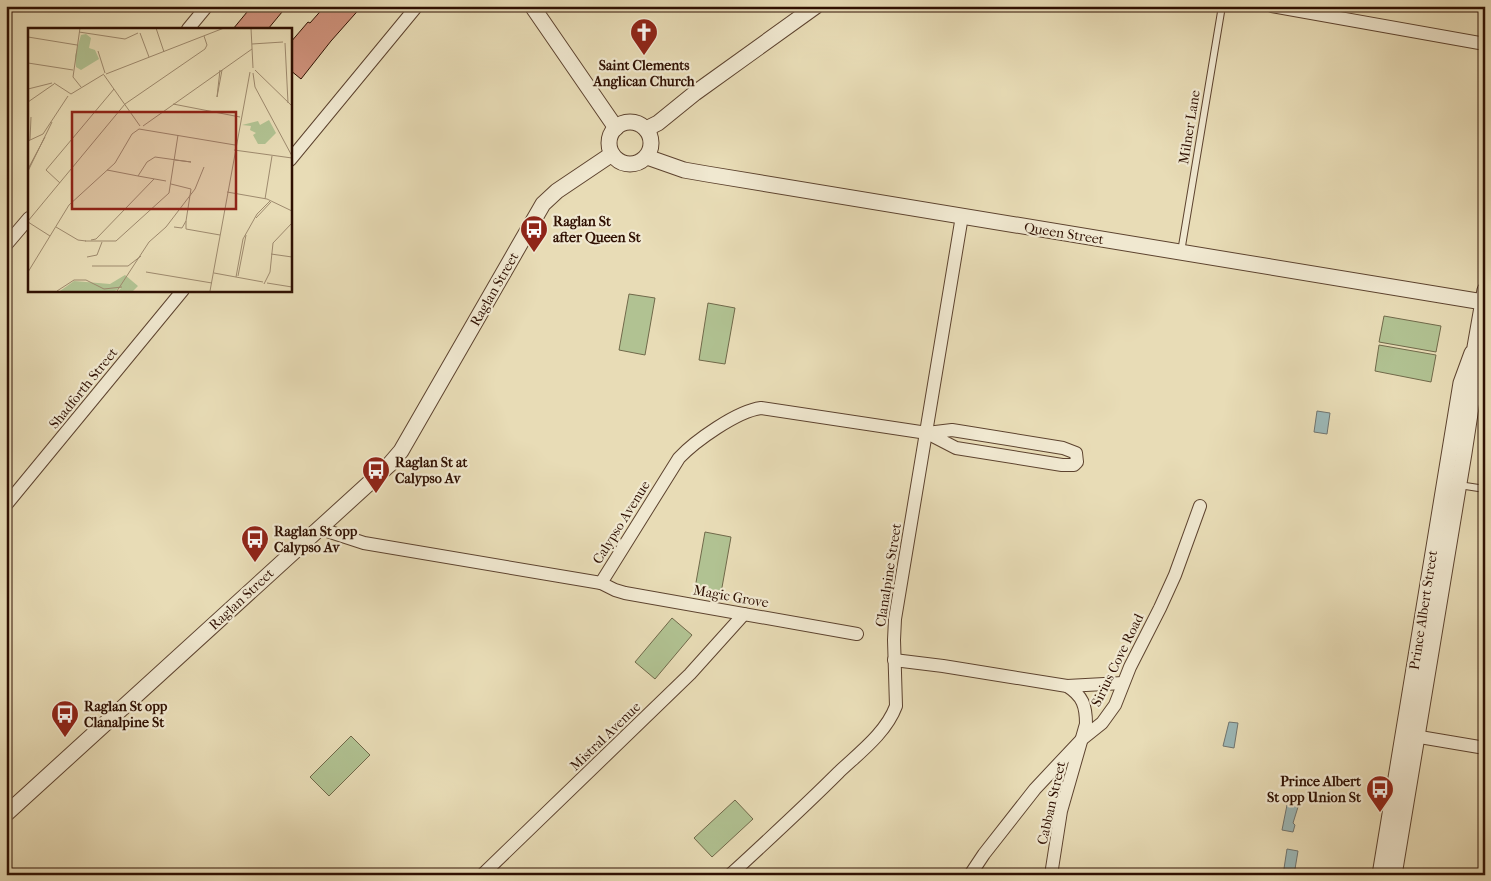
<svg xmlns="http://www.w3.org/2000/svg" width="1491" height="881" font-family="'IM FELL French Canon',serif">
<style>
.green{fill:#b1c292;stroke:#70694a}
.water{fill:#9cb9b9;stroke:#707570}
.building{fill:#cf927c;stroke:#2f1002}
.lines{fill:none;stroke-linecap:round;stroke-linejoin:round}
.service-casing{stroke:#5d432f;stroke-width:8}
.minor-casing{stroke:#5d432f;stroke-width:14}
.tertiary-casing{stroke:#5d432f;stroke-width:17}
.service{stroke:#f0e8d0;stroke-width:6}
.minor{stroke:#f0e8d0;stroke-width:12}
.tertiary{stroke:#f0e8d0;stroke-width:15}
.labels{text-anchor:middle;stroke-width:4.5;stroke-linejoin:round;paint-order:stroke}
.poi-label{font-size:14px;font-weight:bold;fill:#2f1002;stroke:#f0e8d0;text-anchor:start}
.street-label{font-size:14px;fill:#2f1002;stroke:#f0e8d0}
.inset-road{fill:none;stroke:#9e8a6e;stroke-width:1}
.view{fill:#8f2418;fill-opacity:0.15;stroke:#8f2418;stroke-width:2.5}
.inset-edge{fill:none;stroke:#2f1002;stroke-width:2.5}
</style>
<rect width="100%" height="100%" fill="#e8dcb6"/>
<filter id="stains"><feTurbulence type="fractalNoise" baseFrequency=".004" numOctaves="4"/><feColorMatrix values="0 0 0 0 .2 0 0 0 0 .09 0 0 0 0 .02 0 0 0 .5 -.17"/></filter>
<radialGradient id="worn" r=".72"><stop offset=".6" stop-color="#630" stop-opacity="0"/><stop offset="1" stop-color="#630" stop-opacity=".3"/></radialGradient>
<g class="green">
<path d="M 629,294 L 655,298 L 645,355 L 619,350 Z"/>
<path d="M 708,303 L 735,308 L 725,364 L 699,360 Z"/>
<path d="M 1384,316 L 1441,326 L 1436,352 L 1379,342 Z"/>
<path d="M 1379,345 L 1436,355 L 1431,382 L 1375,371 Z"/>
<path d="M 705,532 L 731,537 L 721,593 L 695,588 Z"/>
<path d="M 672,618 L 692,635 L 655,679 L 635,662 Z"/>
<path d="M 351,736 L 370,755 L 329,796 L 310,777 Z"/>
<path d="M 735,800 L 753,819 L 712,857 L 694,838 Z"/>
</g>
<g class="water">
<path d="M 1317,411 L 1330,413 L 1327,434 L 1314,432 Z"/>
<path d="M 1229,722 L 1238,723 L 1234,748 L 1223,746 Z"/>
<path d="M 1287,805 L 1298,807 L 1293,823 L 1295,825 L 1293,832 L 1282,830 Z"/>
<path d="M 1287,849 L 1298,851 L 1294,875 L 1283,875 Z"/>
</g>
<g class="building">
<path d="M 252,6 L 287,6 L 268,29 L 233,29 Z"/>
<path d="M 325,6 L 362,6 L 331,41 L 301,79 L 290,70 L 290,43 L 308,22 L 310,23 Z"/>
</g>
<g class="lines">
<g class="service-casing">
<g id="service">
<path d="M 1181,252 L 1222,6"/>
<path d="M 1459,485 L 1485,489"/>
</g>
</g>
<g class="minor-casing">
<g id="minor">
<path d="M 1272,6 L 1485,44"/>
<path d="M 188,29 L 207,6"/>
<path d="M 290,160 L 417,6"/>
<path d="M 6,245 L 29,218"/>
<path d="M 6,505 L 183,290"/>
<path d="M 318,528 L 364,543 L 601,583 L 679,458 C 695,441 737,411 761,408 L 927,433 L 952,430 L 1063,448 L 1076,453 L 1077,462 L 1074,465 L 1062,465 L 956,448 L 927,433"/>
<path d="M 601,583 L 615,590 L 625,593 L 857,634"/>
<path d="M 894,660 L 943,666 L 1067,686 C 1083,696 1086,706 1086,724 L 1061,811 L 1051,875"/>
<path d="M 1067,686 L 1123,683"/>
<path d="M 1408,735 L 1485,748"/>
<path d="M 482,875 L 690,674 L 744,614"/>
<path d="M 730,875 C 767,841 804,807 839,772 C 859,753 886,733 896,706 L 894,640 L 895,619 L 962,216"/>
<path d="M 970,875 L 984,854 L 1035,789 L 1082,739 L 1102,723 L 1115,705 L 1130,667 L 1160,608 L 1175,575 L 1200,506"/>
</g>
</g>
<g class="tertiary-casing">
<g id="tertiary">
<path d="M 532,6 L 616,128"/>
<circle cx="630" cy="143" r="21"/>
<path d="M 646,129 L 658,123 L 695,93 L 816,6"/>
<path d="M 647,157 L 684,170 L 707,174 L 1483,302"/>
<path d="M 6,814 L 389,465 L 401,451 L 543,204 L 557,191 L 612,154"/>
<path d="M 1380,875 L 1461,383 L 1472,353"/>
<path d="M 1394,875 L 1464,453 L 1475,381 L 1475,347 L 1485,290"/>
</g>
</g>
<use href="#service" class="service"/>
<use href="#minor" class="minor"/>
<use href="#tertiary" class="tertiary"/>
</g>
<defs>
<g id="church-pin" transform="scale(1.4375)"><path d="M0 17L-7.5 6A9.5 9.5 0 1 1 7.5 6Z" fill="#8f2418" stroke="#f0e8d0"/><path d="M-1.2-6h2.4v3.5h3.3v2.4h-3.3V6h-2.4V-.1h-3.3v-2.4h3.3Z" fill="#fff"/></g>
<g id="bus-pin" transform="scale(1.4375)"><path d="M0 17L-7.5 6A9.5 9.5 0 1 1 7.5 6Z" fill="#8f2418" stroke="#f0e8d0"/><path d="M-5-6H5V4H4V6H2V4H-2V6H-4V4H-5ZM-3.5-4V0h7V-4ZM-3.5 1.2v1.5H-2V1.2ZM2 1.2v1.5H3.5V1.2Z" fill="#fff"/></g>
</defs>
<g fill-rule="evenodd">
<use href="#church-pin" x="644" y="32"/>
<use href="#bus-pin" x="534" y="229"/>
<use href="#bus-pin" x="376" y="470"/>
<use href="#bus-pin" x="255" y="539"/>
<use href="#bus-pin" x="65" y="714"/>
<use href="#bus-pin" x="1380" y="789"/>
</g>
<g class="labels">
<g class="poi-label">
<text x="644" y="70" text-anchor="middle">Saint Clements<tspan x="644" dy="16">Anglican Church</tspan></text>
<text x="553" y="226">Raglan St<tspan x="553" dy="16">after Queen St</tspan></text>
<text x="395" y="467">Raglan St at<tspan x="395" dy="16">Calypso Av</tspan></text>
<text x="274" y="536">Raglan St opp<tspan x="274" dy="16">Calypso Av</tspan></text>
<text x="84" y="711">Raglan St opp<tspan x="84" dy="16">Clanalpine St</tspan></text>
<text x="1361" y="786" text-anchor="end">Prince Albert<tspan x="1361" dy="16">St opp Union St</tspan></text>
</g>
<g class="street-label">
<text transform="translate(1189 127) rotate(-81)" y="5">Milner Lane</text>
<text transform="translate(1064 233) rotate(9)" y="5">Queen Street</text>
<text transform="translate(494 289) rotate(-60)" y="5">Raglan Street</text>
<text transform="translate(83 388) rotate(-51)" y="5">Shadforth Street</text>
<text transform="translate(621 522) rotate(-58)" y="5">Calypso Avenue</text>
<text transform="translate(888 575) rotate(-81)" y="5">Clanalpine Street</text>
<text transform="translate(731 596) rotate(10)" y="5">Magic Grove</text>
<text transform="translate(241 599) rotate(-43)" y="5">Raglan Street</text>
<text transform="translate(1423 610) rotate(-81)" y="5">Prince Albert Street</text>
<text transform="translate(1117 660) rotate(-64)" y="5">Sirius Cove Road</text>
<text transform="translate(605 736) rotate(-44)" y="5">Mistral Avenue</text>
<text transform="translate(1051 803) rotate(-77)" y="5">Cabban Street</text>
</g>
</g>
<g transform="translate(28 28)">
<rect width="264" height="264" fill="#e8dcb6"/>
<path d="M 58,6 L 63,10 L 61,20 L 67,22 L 71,31 L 53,42 L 48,39 L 47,28 L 53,7 ZM 241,92 L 248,105 L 237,116 L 230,116 L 225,107 L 228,105 L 222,102 L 223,98 L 214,97 L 230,93 L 232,97 ZM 97,247 L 110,258 L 105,263 L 90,263 L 94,259 L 87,263 L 32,263 L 46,253 L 82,256 Z" fill="#b1c292"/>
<path class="inset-road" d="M 52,0 L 45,49 L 53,59M 128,0 L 136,24M 223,0 L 225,40M 51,4 L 97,11 L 110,5M 112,5 L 121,29M 0,9 L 49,17M 257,15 L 260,75M 224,16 L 255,14M 70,23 L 77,45M 0,35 L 45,42M 192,42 L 189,69 L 194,42M 227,42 L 264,78M 225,45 L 227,59 L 264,128M 78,46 L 196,0M 76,47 L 112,98M 26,55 L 43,66M 0,61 L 24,55M 43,66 L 76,46M 0,74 L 26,56M 145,76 L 212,89M 115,98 L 224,21M 111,101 L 207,117M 2,112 L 3,89M 0,113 L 15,106 L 40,68M 206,122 L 264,130M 147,132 L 163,134M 0,141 L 17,109M 79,142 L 110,148 L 119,134 L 127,129 L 163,134M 0,143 L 24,94M 110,148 L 138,153M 32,155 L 18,142 L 86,61M 143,156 L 163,161 L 158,193M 199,164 L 239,171 L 264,183M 237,171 L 244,128M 228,190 L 243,174M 0,193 L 97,76 L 177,21 L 179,17 L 176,8M 0,194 L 22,208M 28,199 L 50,212 L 58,213M 146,199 L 154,200 L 158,193 L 158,201 L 192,207M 63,212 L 68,211 L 126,151M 57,213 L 88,213 L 141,165 L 150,107M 243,226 L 264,229M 59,229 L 69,227 L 74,214M 64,238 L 100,238 L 113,228M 0,244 L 41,177 L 87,135 L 104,106 L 111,101M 118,244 L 184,255M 186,245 L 235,254M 210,248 L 218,207M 208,249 L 215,211 L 229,186 L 242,173M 239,255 L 264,259M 236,256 L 242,244 L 245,215 L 264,195M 29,263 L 46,252 L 58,252 L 76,261 L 94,259M 89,263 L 121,214 L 138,199 L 167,161 L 176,139M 182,263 L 222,44"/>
<path class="view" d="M 44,84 L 208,84 L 208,181 L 44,181 Z"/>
<rect width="264" height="264" class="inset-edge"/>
</g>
<rect width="1491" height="881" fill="none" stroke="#e8dcb6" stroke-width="25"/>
<rect x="8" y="8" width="1476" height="866" fill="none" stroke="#2f1002" stroke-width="2.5"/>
<rect x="12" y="12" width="1466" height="856" fill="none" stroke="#2f1002"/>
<rect width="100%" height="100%" filter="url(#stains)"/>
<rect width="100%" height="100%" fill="url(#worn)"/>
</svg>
